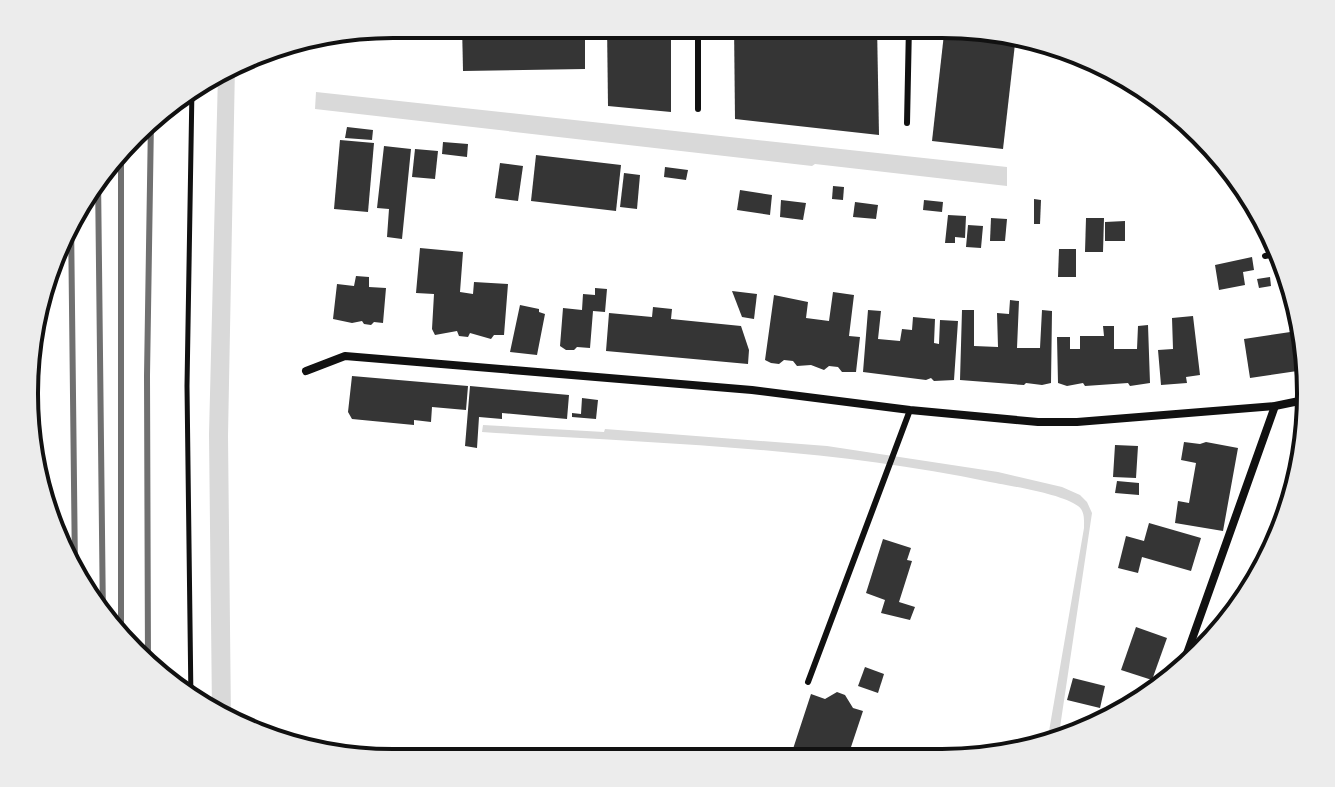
<svg xmlns="http://www.w3.org/2000/svg" width="1335" height="787" font-family="Helvetica,sans-serif">
<style>
.water{fill:#d9d9d9}
.building{fill:#353535}
.lines{fill:none;stroke-linecap:round;stroke-linejoin:round}
.path{stroke:#111;stroke-width:5}
.service{stroke:#111;stroke-width:6}
.minor{stroke:#111;stroke-width:8}
.rail{stroke:#707070;stroke-width:6}
.rim{fill:none;stroke:#111;stroke-width:4}
</style>
<rect width="100%" height="100%" fill="#fff"/>
<g class="water">
<path d="M 235,65 L 228,436 L 231,722 L 212,712 L 209,434 L 218,74 Z"/>
<path d="M 316,92 L 1007,167 L 1007,186 L 815,164 L 812,166 L 315,109 Z"/>
<path d="M 483,425 L 604,432 L 605,429 L 827,446 L 998,472 L 1062,487 L 1080,495 L 1087,502 L 1092,513 L 1059,734 L 1048,737 L 1084,528 C 1084,520 1085,511 1078,506 C 1062,494 1011,486 990,482 C 823,447 651,443 482,432 Z"/>
</g>
<g class="building">
<path d="M 462,24 L 585,24 L 585,69 L 463,71 Z"/>
<path d="M 607,24 L 671,24 L 671,112 L 608,106 Z"/>
<path d="M 734,24 L 877,25 L 879,135 L 735,119 Z"/>
<path d="M 945,25 L 966,25 L 1016,35 L 1003,149 L 932,141 Z"/>
<path d="M 347,127 L 373,130 L 372,140 L 345,138 Z"/>
<path d="M 340,140 L 374,143 L 368,212 L 334,209 Z"/>
<path d="M 443,142 L 468,144 L 467,157 L 442,154 Z"/>
<path d="M 384,146 L 411,149 L 402,239 L 387,237 L 389,209 L 377,208 Z"/>
<path d="M 415,149 L 438,151 L 435,179 L 412,177 Z"/>
<path d="M 536,155 L 621,165 L 616,211 L 531,201 Z"/>
<path d="M 500,163 L 523,166 L 518,201 L 495,198 Z"/>
<path d="M 665,167 L 688,170 L 686,180 L 664,177 Z"/>
<path d="M 624,173 L 640,175 L 637,209 L 620,207 Z"/>
<path d="M 833,186 L 844,187 L 843,200 L 832,199 Z"/>
<path d="M 740,190 L 772,195 L 770,215 L 737,210 Z"/>
<path d="M 1034,199 L 1041,200 L 1040,224 L 1034,224 Z"/>
<path d="M 781,200 L 806,203 L 803,220 L 780,217 Z"/>
<path d="M 924,200 L 943,202 L 942,212 L 923,210 Z"/>
<path d="M 855,202 L 878,205 L 876,219 L 853,217 Z"/>
<path d="M 948,215 L 966,216 L 965,238 L 955,237 L 955,243 L 945,243 Z"/>
<path d="M 991,218 L 1007,219 L 1005,241 L 990,241 Z"/>
<path d="M 1086,218 L 1104,218 L 1103,252 L 1085,252 Z"/>
<path d="M 1125,221 L 1125,241 L 1105,241 L 1105,222 Z"/>
<path d="M 968,225 L 983,226 L 981,248 L 966,247 Z"/>
<path d="M 420,248 L 463,252 L 460,292 L 473,294 L 474,282 L 508,284 L 504,335 L 494,335 L 491,339 L 470,333 L 468,337 L 459,336 L 457,331 L 435,335 L 432,329 L 434,294 L 416,293 Z"/>
<path d="M 1059,249 L 1076,249 L 1076,277 L 1058,277 Z"/>
<path d="M 1252,257 L 1254,270 L 1243,272 L 1245,285 L 1219,290 L 1215,265 Z"/>
<path d="M 1283,270 L 1287,281 L 1291,289 L 1284,291 L 1279,271 Z"/>
<path d="M 356,276 L 369,277 L 369,287 L 386,288 L 383,323 L 374,322 L 371,325 L 364,324 L 362,321 L 352,323 L 333,319 L 337,284 L 354,286 Z"/>
<path d="M 1270,277 L 1271,286 L 1259,288 L 1257,279 Z"/>
<path d="M 595,288 L 607,289 L 605,312 L 593,311 L 590,348 L 577,347 L 574,350 L 566,350 L 560,346 L 563,308 L 582,310 L 583,294 L 595,295 Z"/>
<path d="M 732,291 L 757,294 L 754,319 L 742,317 Z"/>
<path d="M 833,292 L 854,295 L 849,336 L 860,337 L 856,372 L 842,372 L 838,367 L 829,366 L 824,370 L 811,365 L 797,366 L 793,361 L 784,360 L 779,364 L 771,363 L 765,360 L 774,295 L 808,302 L 806,318 L 829,321 Z"/>
<path d="M 1010,300 L 1019,301 L 1017,348 L 1040,348 L 1042,310 L 1052,311 L 1051,383 L 1042,385 L 1026,383 L 1024,385 L 960,380 L 962,310 L 974,310 L 974,346 L 998,347 L 997,313 L 1009,314 Z"/>
<path d="M 520,305 L 539,309 L 539,312 L 545,314 L 537,355 L 510,352 Z"/>
<path d="M 653,307 L 672,309 L 671,319 L 741,326 L 749,350 L 748,364 L 606,351 L 609,313 L 652,317 Z"/>
<path d="M 868,310 L 881,311 L 878,339 L 900,341 L 902,329 L 912,330 L 913,317 L 935,319 L 934,343 L 939,344 L 940,320 L 958,321 L 954,380 L 934,381 L 931,378 L 926,380 L 863,372 Z"/>
<path d="M 1193,316 L 1200,375 L 1186,377 L 1187,383 L 1161,385 L 1158,350 L 1173,349 L 1172,318 Z"/>
<path d="M 1148,325 L 1150,383 L 1130,386 L 1128,383 L 1085,386 L 1083,383 L 1067,386 L 1058,383 L 1057,337 L 1070,337 L 1070,349 L 1080,349 L 1080,336 L 1104,336 L 1103,326 L 1114,326 L 1114,349 L 1137,349 L 1138,326 Z"/>
<path d="M 1304,330 L 1304,370 L 1250,378 L 1244,339 Z"/>
<path d="M 352,376 L 468,386 L 466,410 L 432,407 L 431,422 L 414,420 L 414,425 L 352,419 L 348,412 Z"/>
<path d="M 470,386 L 569,395 L 567,419 L 502,413 L 502,419 L 479,417 L 477,448 L 465,446 Z"/>
<path d="M 582,398 L 598,400 L 596,419 L 572,417 L 572,413 L 581,414 Z"/>
<path d="M 1184,442 L 1200,444 L 1206,442 L 1238,448 L 1223,531 L 1175,523 L 1178,501 L 1189,503 L 1196,463 L 1181,460 Z"/>
<path d="M 1115,445 L 1138,446 L 1136,478 L 1113,477 Z"/>
<path d="M 1117,481 L 1139,483 L 1139,495 L 1115,493 Z"/>
<path d="M 1149,523 L 1201,538 L 1191,571 L 1142,557 L 1138,573 L 1118,568 L 1126,536 L 1144,541 Z"/>
<path d="M 883,539 L 911,548 L 907,560 L 912,561 L 899,602 L 915,607 L 910,620 L 881,613 L 885,600 L 866,593 Z"/>
<path d="M 1136,627 L 1167,638 L 1152,680 L 1121,670 Z"/>
<path d="M 865,667 L 884,674 L 878,693 L 858,686 Z"/>
<path d="M 1073,678 L 1105,686 L 1100,708 L 1067,700 Z"/>
<path d="M 837,692 L 845,695 L 853,708 L 863,711 L 846,762 L 785,762 L 789,750 L 792,752 L 811,694 L 825,699 Z"/>
<path d="M 1115,705 L 1131,709 L 1127,713 L 1095,723 L 1099,711 L 1111,714 Z"/>
</g>
<g class="lines">
<path class="path" d="M 191,702 L 187,386 L 192,88"/>
<g class="service">
<path d="M 390,25 L 408,24"/>
<path d="M 698,109 L 698,24"/>
<path d="M 907,123 L 909,25"/>
<path d="M 1265,256 L 1276,254"/>
<path d="M 808,682 L 910,410"/>
</g>
<g class="minor">
<path d="M 306,371 L 345,356 L 752,390 L 910,410 L 1038,422 L 1077,422 L 1275,406 L 1304,400"/>
<path d="M 1185,659 L 1275,406"/>
</g>
<g class="rail">
<path d="M 121,151 L 121,638"/>
<path d="M 98,176 L 103,621"/>
<path d="M 71,219 L 75,571"/>
<path d="M 34,451 L 35,330"/>
<path d="M 148,664 L 147,376 L 151,120"/>
</g>
</g>
<path d="M0 0H1335V787H0ZM393 38H942A355 355 0 0 1 1297 393V394A355 355 0 0 1 942 749H393A355 355 0 0 1 38 394V393A355 355 0 0 1 393 38Z" fill="#ececec" fill-rule="evenodd"/>
<path class="rim" d="M393 38H942A355 355 0 0 1 1297 393V394A355 355 0 0 1 942 749H393A355 355 0 0 1 38 394V393A355 355 0 0 1 393 38Z"/>
</svg>
